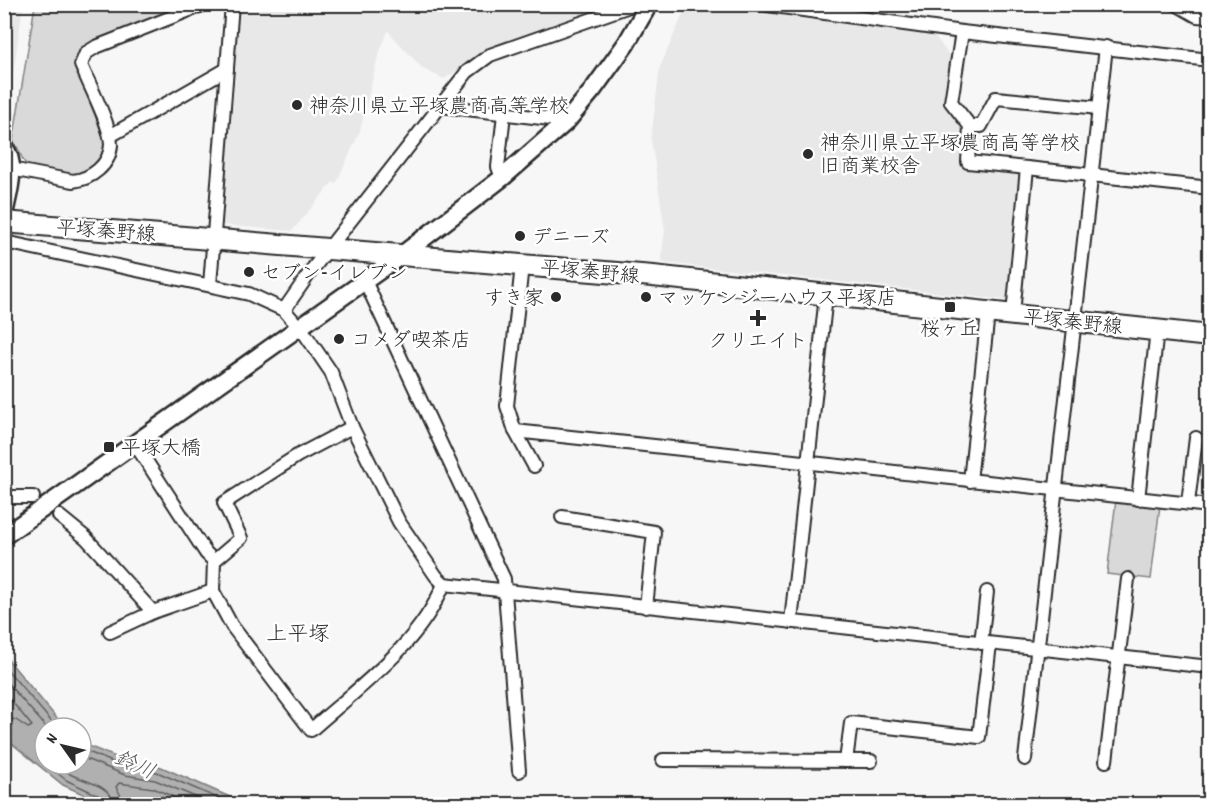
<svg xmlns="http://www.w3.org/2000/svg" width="1214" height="809" font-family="Dekko,'Klee One',sans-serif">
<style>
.built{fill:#e8e8e8}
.green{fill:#d9d9d9;stroke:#828282;stroke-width:1.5}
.water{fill:#b0b0b0;stroke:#7b7b7b;stroke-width:1.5}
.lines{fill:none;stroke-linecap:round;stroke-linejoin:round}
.shore{stroke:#606060;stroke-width:1.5}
.street-casing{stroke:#2b2b2b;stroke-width:16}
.secondary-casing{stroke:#2b2b2b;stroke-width:21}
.primary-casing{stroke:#2b2b2b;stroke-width:24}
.street{stroke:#fff;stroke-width:12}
.secondary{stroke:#fff;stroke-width:16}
.primary{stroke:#fff;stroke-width:20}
.poi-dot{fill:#2b2b2b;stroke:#fff;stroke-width:2}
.labels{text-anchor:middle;stroke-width:5;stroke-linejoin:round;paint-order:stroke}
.poi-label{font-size:20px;fill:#2b2b2b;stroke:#fff;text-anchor:start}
.street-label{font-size:20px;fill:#2b2b2b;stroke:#fff}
.neighbourhood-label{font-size:21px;fill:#2b2b2b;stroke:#fff}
.water-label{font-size:21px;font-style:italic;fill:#5a5a5a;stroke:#fff}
</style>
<rect width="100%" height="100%" fill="#f7f7f7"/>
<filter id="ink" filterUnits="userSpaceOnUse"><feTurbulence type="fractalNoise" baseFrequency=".0167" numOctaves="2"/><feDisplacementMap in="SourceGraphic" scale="12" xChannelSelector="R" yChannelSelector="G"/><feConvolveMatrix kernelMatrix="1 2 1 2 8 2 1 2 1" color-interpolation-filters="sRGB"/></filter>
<g filter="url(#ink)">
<g class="built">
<path d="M 243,4 L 622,5 L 491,50 L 444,79 L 423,69 L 388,31 L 378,56 L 360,131 L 336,184 L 333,182 L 292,231 L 221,225 L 235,8 Z"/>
<path d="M 4,5 L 23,5 L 5,131 L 4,130 Z"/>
<path d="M 705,5 L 935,36 L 952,59 L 945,104 L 965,131 L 961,168 L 1018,175 L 1020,178 L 1008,297 L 1006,300 L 664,263 L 661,260 L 665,230 L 651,139 L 660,67 L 686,7 L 700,9 Z"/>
</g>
<g class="green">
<path d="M 35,5 L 186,5 L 95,40 L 81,50 L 75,66 L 104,135 C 106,152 96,174 76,177 C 68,178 57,174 49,172 C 42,170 32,170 27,165 C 20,159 20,148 13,141 Z"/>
<path d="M 1116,500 L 1160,505 L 1151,579 L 1107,574 Z"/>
</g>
<path class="water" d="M 5,656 L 65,728 L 45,728 L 45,764 L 81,764 L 81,743 L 128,762 L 159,766 L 246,804 L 105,804 L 63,785 L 5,738 Z"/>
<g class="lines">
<g class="shore">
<path d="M 4,666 L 57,728"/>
<path d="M 4,679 L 47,728"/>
<path d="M 4,692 L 32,726 L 28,728 L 16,720 L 4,717"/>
<path d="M 81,749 L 127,768 L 157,772 L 231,804"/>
<path d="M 81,757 L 125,775 L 155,780 L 212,804"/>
<path d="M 46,764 L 66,780 L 102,797 L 105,804"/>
<path d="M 58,764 C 62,767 66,771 70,774 C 85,782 112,785 113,804"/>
<path d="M 122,804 L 121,796 L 116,787 L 119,783 L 153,788 L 190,804"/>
</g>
<g class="street-casing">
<g id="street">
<path d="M 760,4 L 962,32 L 1210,60"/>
<path d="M 1176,4 L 1197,16 L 1210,17"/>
<path d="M 962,32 L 951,102 L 970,126 L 968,162 L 1027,168 L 1013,314"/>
<path d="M 441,106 L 567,121"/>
<path d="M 970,126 L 981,126 L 996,98 L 1099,108"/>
<path d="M 110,136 L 227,69"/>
<path d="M 1027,168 L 1210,188"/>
<path d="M 11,169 L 73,181 C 91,179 110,165 111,145 C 111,126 89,84 81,65 L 86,53 L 96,47 L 205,4"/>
<path d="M 502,178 L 498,167 L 504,114"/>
<path d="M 4,239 L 5,242 L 249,294 L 284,310 L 305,334 L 331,372 L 352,427 L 399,522 L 436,576 L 444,584 L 1210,667"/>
<path d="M 522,265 L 507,406 L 515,431 L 534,466"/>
<path d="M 365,281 L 504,579 L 519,771"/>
<path d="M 210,285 L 232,4"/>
<path d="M 284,310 L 311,271 L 467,72 L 490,55 L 635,4"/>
<path d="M 352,427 L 297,456 L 224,503 L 241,538 L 214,561 L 213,591 L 232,626 L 311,730 C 359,687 419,645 444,584"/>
<path d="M 515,431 L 1210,506"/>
<path d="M 137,442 L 139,450 L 198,541 L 206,553 L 214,561"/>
<path d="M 970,481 L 988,313"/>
<path d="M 4,497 L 33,497"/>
<path d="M 1138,499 L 1157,330"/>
<path d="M 1188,503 L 1196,438"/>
<path d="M 59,516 L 86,538 L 153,612"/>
<path d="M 562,517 L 654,532 L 646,607"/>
<path d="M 791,622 L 826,295"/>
<path d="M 110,632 L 153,612 L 213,591"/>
<path d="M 981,643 L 987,592"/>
<path d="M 1025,759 L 1106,47"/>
<path d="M 663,760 L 871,761"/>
<path d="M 846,761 L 851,723 L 979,737 L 990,644"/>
<path d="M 1106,761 L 1128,579"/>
</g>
</g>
<g class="secondary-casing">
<g id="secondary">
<path d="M 4,147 C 18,164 8,195 4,214"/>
<path d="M 4,536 L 403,254 L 502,178 L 567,121 L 592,91 L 626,44 L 649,4"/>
</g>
</g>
<g class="primary-casing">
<path id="primary" d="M 4,222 L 653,276 L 1210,336"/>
</g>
<use href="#street" class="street"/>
<use href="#secondary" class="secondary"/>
<use href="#primary" class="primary"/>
</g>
</g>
<g class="poi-dot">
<circle cx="297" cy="105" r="6"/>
<circle cx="808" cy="154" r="6"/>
<circle cx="520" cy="236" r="6"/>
<circle cx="249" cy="272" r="6"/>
<circle cx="556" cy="297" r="6"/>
<circle cx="646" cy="297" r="6"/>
<rect x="944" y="301" width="12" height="12" rx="3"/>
<path d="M755 309h6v6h6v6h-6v6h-6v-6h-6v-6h6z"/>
<circle cx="339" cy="339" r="6"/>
<rect x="103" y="441" width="12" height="12" rx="3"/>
</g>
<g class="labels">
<g class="poi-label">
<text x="309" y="112">神奈川県立平塚農商高等学校</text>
<text x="820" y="149">神奈川県立平塚農商高等学校<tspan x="820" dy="23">旧商業校舎</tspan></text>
<text x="532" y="243">デニーズ</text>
<text x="261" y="279">セブン-イレブン</text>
<text x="544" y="304" text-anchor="end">すき家</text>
<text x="658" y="304">マッケンジーハウス平塚店</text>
<text x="950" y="335" text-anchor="middle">桜ヶ丘</text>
<text x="351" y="346">コメダ喫茶店</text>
<text x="758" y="347" text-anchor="middle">クリエイト</text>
<text x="121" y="454">平塚大橋</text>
</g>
<g class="street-label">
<text transform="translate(106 230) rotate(4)" y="7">平塚秦野線</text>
<text transform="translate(590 271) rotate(5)" y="7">平塚秦野線</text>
<text transform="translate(1073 321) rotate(6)" y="7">平塚秦野線</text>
</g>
<g class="neighbourhood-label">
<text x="298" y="640">上平塚</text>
</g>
<g class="water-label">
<text transform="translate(135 764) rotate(24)" y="7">鈴川</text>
</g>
</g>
<rect width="1214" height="809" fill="none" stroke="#fff" stroke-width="24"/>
<rect x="12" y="12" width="1190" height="785" fill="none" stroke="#2b2b2b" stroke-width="2" filter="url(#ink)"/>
<g transform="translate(63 746) rotate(304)"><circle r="28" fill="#ffffff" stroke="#aaaaaa" stroke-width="1.5"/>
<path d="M0-4.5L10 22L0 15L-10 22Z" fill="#2b2b2b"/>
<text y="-9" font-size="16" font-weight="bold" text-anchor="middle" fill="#2b2b2b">N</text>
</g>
</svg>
